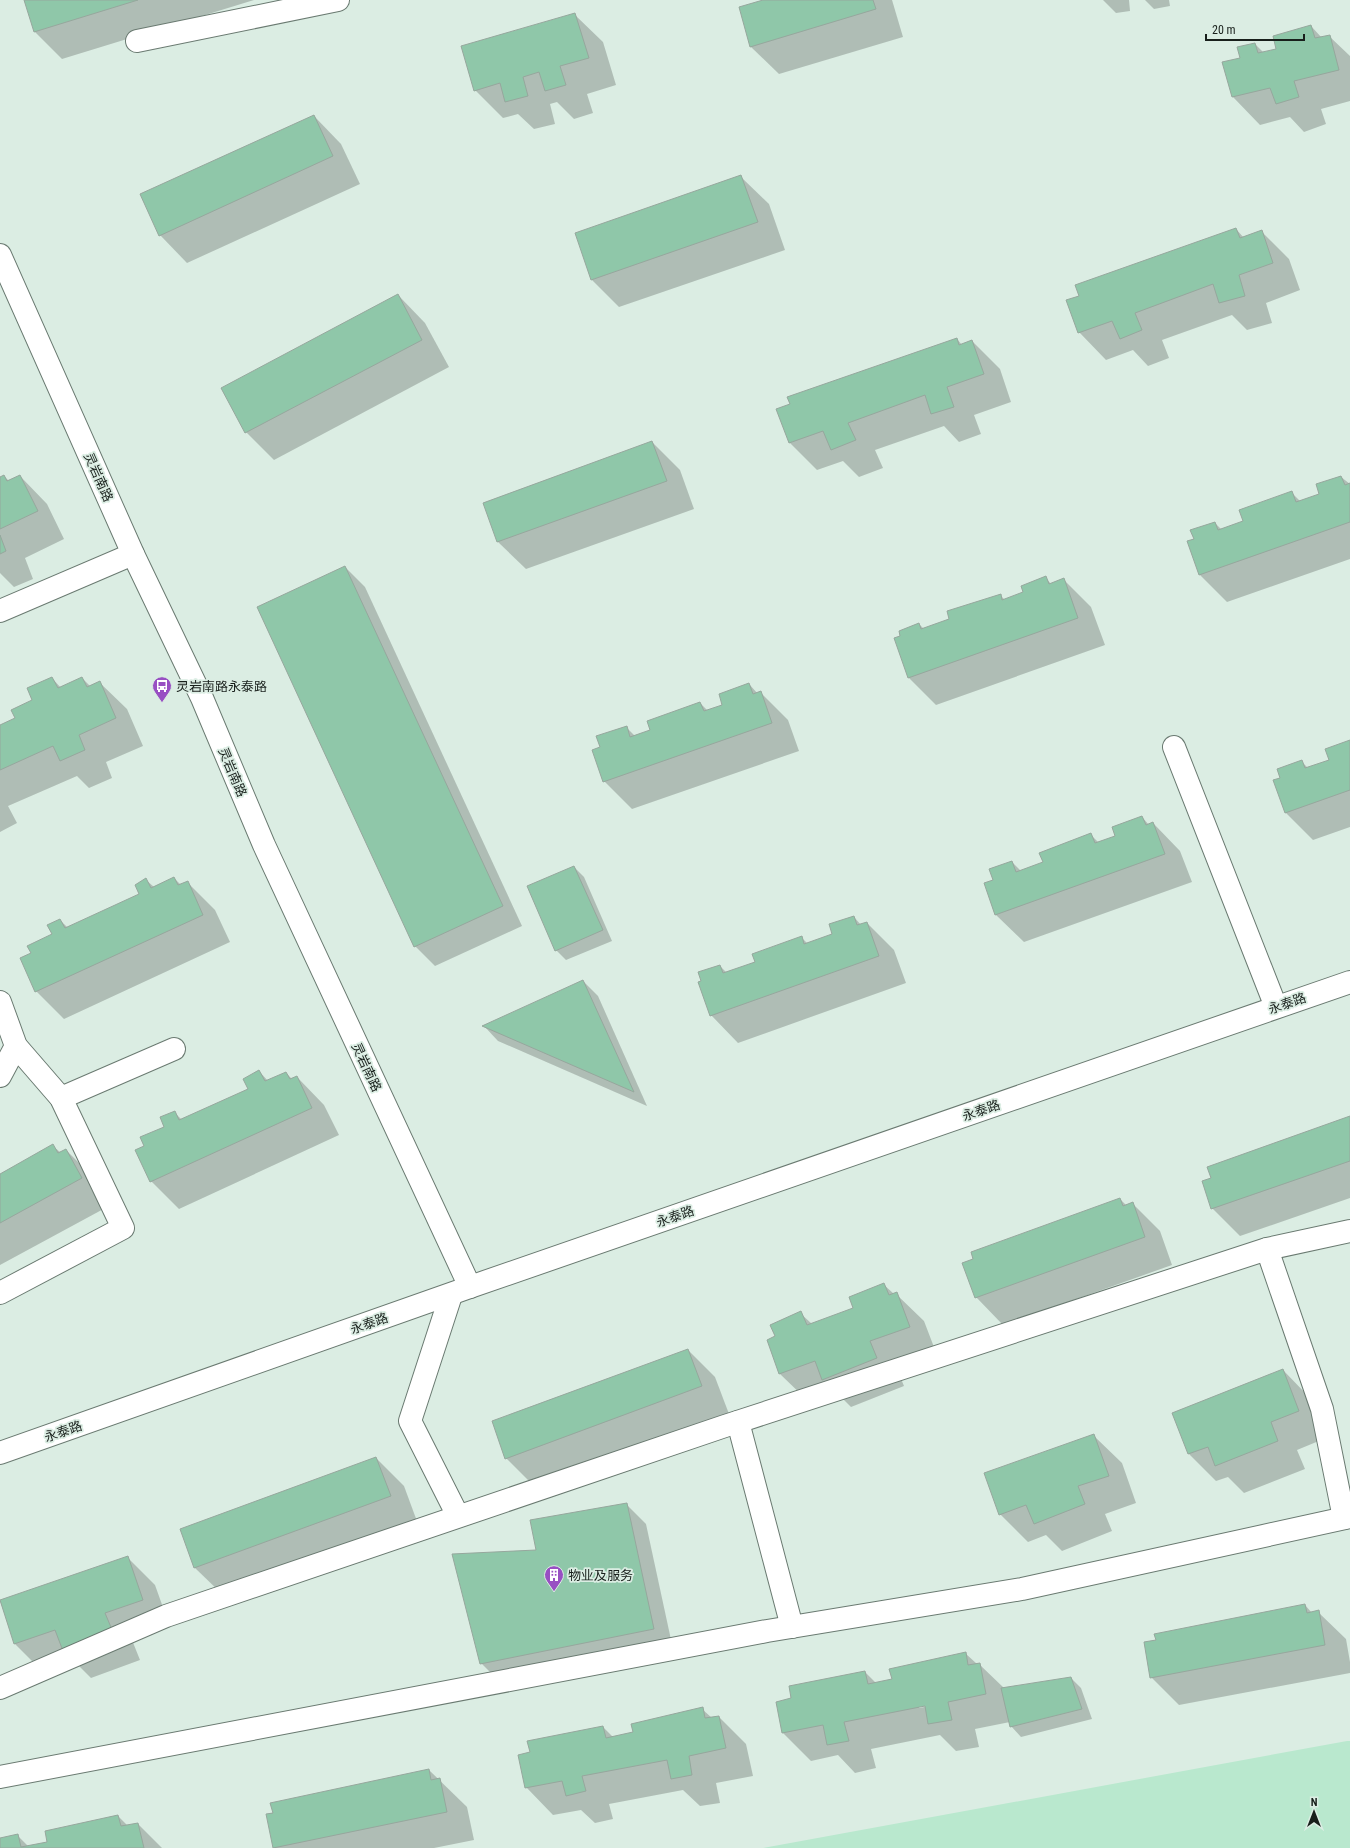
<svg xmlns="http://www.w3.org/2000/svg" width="1350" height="1848" font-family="'Roboto Condensed','Noto Sans SC',sans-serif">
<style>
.green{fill:#b9e8ce}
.shadow{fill:#0003;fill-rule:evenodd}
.building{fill:#8fc7a9;stroke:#96a79d}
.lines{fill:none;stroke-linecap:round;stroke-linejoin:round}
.minor-casing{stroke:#6a7a71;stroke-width:24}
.minor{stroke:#fff;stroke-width:22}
.labels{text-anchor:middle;stroke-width:3.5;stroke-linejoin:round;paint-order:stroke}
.street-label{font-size:13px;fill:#181f1b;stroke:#dbede3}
.poi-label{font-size:13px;fill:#181f1b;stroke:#dbede3;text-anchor:start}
</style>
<rect width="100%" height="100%" fill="#dbede3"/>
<path class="green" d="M 1347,1741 L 1350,1741 L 1350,1848 L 763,1848 Z"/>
<g class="shadow">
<path d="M 25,0 L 254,0 L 62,59 L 35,32 Z"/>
<path d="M 767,0 L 892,0 L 903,37 L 779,74 L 751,47 Z"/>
<path d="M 1103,0 L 1129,0 L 1130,11 L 1116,13 Z"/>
<path d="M 1145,0 L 1169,0 L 1170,6 L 1154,9 Z"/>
<path d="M 575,15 L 603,42 L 616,85 L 587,94 L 593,113 L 574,119 L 557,102 L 550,104 L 555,124 L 534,129 L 518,114 L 503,118 L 475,90 Z"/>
<path d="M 1311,26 L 1322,38 L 1329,36 L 1350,56 L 1350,101 L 1321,109 L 1326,124 L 1304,132 L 1290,117 L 1260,125 L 1233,97 L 1224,63 L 1241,59 L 1255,44 L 1264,53 L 1277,49 Z"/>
<path d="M 314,116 L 341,144 L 360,184 L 187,263 L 160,235 Z"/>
<path d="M 741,177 L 769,204 L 785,250 L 619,307 L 592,280 Z"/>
<path d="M 1236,229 L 1244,238 L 1261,231 L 1289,259 L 1300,290 L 1266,303 L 1272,323 L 1247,330 L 1232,315 L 1162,340 L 1169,358 L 1148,366 L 1133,350 L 1106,360 L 1079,332 Z"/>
<path d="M 398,295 L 425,323 L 449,367 L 274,460 L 246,432 Z"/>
<path d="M 957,339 L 962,345 L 972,341 L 1000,369 L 1011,402 L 974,415 L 981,434 L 959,442 L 944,426 L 875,450 L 883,468 L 859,477 L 843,461 L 817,470 L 790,443 Z"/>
<path d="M 652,442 L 680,470 L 694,509 L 526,569 L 498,542 L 484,503 Z"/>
<path d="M 4,476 L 9,481 L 20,476 L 47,504 L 64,539 L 25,558 L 33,579 L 14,587 L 0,573 L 0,478 Z"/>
<path d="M 1341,477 L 1350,484 L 1350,559 L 1227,602 L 1200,575 L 1188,541 L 1195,539 L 1215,523 L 1222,530 L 1244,522 L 1292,493 L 1301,502 L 1320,495 Z"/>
<path d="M 345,567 L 365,587 L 522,926 L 435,966 L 415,946 Z"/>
<path d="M 1046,578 L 1051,584 L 1063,579 L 1091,607 L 1105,645 L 936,705 L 909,678 L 895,639 L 902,637 L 919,624 L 924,629 L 950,619 L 1000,595 L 1005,600 L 1024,593 Z"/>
<path d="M 52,678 L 61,688 L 82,678 L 90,686 L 99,682 L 127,709 L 143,746 L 106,762 L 112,778 L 89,788 L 77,776 L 8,806 L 17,823 L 0,832 L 0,726 L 17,719 Z"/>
<path d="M 749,684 L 758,694 L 761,693 L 788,720 L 799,751 L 632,809 L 604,781 L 601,748 L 626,727 L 635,736 L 651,730 L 700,703 L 708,711 L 724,706 Z"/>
<path d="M 1350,741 L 1350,827 L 1313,840 L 1286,813 L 1274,781 L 1281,778 L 1301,761 L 1308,768 L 1330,760 Z"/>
<path d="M 1142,817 L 1149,825 L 1153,823 L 1180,851 L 1192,882 L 1024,942 L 996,915 L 985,884 L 994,881 L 1012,862 L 1021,871 L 1044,863 L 1091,835 L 1099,843 L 1117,837 Z"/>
<path d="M 574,867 L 584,877 L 612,941 L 566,960 L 556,950 Z"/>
<path d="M 174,878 L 181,885 L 187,882 L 215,910 L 230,942 L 64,1019 L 36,991 L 32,954 L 53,935 L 60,920 L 68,928 L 141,894 L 146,880 L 154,887 Z"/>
<path d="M 854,917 L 861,925 L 867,923 L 894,950 L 906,983 L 738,1043 L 711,1015 L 720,966 L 727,973 L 756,962 L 801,937 L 808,944 L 834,935 Z"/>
<path d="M 583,981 L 598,996 L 647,1106 L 498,1041 L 484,1026 Z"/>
<path d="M 259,1071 L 268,1081 L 286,1073 L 292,1079 L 297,1077 L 324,1105 L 339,1135 L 179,1209 L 151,1181 L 145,1147 L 166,1127 L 174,1112 L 182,1120 L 249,1089 Z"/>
<path d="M 1350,1117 L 1350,1198 L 1240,1236 L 1212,1208 Z"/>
<path d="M 53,1146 L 61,1153 L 66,1150 L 94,1178 L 109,1206 L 0,1265 L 0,1175 Z"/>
<path d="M 1120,1199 L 1126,1205 L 1132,1203 L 1160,1231 L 1172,1265 L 1003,1325 L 976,1297 Z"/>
<path d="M 883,1284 L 894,1294 L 896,1294 L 924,1321 L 937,1355 L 897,1369 L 904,1386 L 851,1407 L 835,1391 L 808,1401 L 780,1374 L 768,1340 L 777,1337 L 800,1313 L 812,1324 L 854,1309 Z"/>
<path d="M 688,1350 L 715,1377 L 729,1414 L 534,1486 L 506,1458 Z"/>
<path d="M 1283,1370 L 1310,1398 L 1326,1438 L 1297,1450 L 1305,1469 L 1244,1493 L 1228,1477 L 1216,1481 L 1189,1454 L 1173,1413 Z"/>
<path d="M 1094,1436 L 1122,1463 L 1136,1503 L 1105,1514 L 1112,1531 L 1062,1551 L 1046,1535 L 1028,1542 L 1000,1514 Z"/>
<path d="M 376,1458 L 404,1486 L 418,1524 L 223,1595 L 195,1568 L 181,1530 Z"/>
<path d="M 626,1504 L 646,1524 L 673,1649 L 501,1683 L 481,1663 L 537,1551 Z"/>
<path d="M 127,1557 L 155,1585 L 170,1627 L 132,1640 L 140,1660 L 91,1678 L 73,1660 L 42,1671 L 15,1644 L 0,1601 Z"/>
<path d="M 1305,1605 L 1312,1613 L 1318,1612 L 1346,1639 L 1350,1662 L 1350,1673 L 1179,1705 L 1151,1677 Z"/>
<path d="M 965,1653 L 977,1664 L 979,1664 L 1004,1688 L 1071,1678 L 1081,1688 L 1092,1719 L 1021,1737 L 1011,1726 L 1010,1722 L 975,1729 L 979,1747 L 956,1751 L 940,1735 L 871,1749 L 876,1768 L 855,1773 L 838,1755 L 811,1761 L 783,1733 L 777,1702 L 792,1699 L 865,1672 L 876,1683 L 893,1680 ZM 919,1706 L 930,1706 L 919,1708 Z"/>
<path d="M 702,1709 L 712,1718 L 719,1717 L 746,1744 L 753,1776 L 716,1783 L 720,1803 L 700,1806 L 683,1790 L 609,1804 L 613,1819 L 595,1823 L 581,1810 L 553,1815 L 526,1787 L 603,1727 L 613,1737 L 634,1733 Z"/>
<path d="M 429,1770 L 467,1807 L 474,1840 L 434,1848 L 274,1848 L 268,1814 Z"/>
<path d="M 118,1816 L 128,1826 L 138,1824 L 162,1848 L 0,1848 L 0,1839 L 17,1835 L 29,1847 L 48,1843 Z"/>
</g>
<g class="building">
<path d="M 24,0 L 138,0 L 34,32 Z"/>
<path d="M 763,0 L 873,0 L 876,9 L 750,47 L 739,7 Z"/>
<path d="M 575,13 L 589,58 L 560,66 L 566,85 L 545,91 L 539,72 L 523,77 L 528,96 L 505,102 L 500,83 L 474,91 L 461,46 Z"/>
<path d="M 1311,25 L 1315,38 L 1330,35 L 1339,70 L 1294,81 L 1299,97 L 1276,104 L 1270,88 L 1232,97 L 1222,62 L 1240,58 L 1237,47 L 1255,43 L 1258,53 L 1276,49 L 1273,36 Z"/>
<path d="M 314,115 L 333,156 L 159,236 L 140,194 Z"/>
<path d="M 741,175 L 758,222 L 591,280 L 575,233 Z"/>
<path d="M 1236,228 L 1240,238 L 1262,230 L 1273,263 L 1239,275 L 1245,296 L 1219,303 L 1213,284 L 1135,313 L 1142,330 L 1120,339 L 1112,321 L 1078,333 L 1066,300 L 1079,296 L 1075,285 Z"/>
<path d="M 398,294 L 422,340 L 245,433 L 221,388 Z"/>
<path d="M 957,338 L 959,345 L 972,340 L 984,374 L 947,387 L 954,407 L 931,414 L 925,395 L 848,423 L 856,440 L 831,450 L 823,431 L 789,443 L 776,409 L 790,404 L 787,397 Z"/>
<path d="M 652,441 L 667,481 L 497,542 L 483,503 Z"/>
<path d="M 4,475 L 7,481 L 20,475 L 38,511 L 0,529 L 0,477 Z"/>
<path d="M 1341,476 L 1345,485 L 1350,483 L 1350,522 L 1199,575 L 1187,541 L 1194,539 L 1190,530 L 1215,522 L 1218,530 L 1243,521 L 1239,510 L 1292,491 L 1296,502 L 1319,494 L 1316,484 Z"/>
<path d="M 0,535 L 6,551 L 0,554 Z"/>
<path d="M 345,566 L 503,906 L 414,947 L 257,607 Z"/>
<path d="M 1046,576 L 1049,584 L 1064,578 L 1078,618 L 908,678 L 894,638 L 900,636 L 899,631 L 919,623 L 921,629 L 949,619 L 947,611 L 1001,594 L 1002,600 L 1023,592 L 1021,586 Z"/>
<path d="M 52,677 L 58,688 L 82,677 L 87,687 L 100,681 L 116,718 L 79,735 L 85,750 L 60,761 L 53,746 L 0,770 L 0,725 L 15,718 L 11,710 L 32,700 L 27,688 Z"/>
<path d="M 749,683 L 753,694 L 761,691 L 772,723 L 603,782 L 592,750 L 600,747 L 596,736 L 627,726 L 630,737 L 650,730 L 647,721 L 700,702 L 704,711 L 722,705 L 719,694 Z"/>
<path d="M 1350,740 L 1350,790 L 1285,813 L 1273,780 L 1280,778 L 1277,769 L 1302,760 L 1305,768 L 1329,760 L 1325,749 Z"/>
<path d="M 1142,816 L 1146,825 L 1153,822 L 1165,854 L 995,915 L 984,883 L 993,880 L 989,869 L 1012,861 L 1016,872 L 1043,862 L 1039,853 L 1091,833 L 1095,843 L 1115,836 L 1112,827 Z"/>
<path d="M 574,866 L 603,930 L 555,951 L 527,886 Z"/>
<path d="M 174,877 L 178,885 L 188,881 L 203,915 L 35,992 L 20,958 L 31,953 L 27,946 L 52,934 L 47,925 L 60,919 L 65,928 L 139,894 L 135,885 L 146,878 L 151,888 Z"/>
<path d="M 854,916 L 857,925 L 867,922 L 879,956 L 710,1016 L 698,982 L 701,981 L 698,972 L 720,965 L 723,973 L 755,962 L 752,954 L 802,936 L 804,944 L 832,934 L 829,924 Z"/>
<path d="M 583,980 L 634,1092 L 482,1026 Z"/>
<path d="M 259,1070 L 265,1081 L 286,1072 L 290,1079 L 297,1076 L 312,1108 L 150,1182 L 135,1150 L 144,1146 L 140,1137 L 164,1127 L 160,1117 L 175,1111 L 179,1120 L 248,1089 L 243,1079 Z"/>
<path d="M 1350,1116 L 1350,1161 L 1211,1209 L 1202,1181 L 1211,1178 L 1207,1167 Z"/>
<path d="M 53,1144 L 58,1153 L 66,1149 L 82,1178 L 0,1223 L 0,1174 Z"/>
<path d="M 1120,1198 L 1123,1206 L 1133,1202 L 1145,1237 L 975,1298 L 962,1263 L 973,1259 L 971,1252 Z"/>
<path d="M 884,1283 L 889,1295 L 897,1292 L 910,1327 L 870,1341 L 877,1358 L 822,1380 L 815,1361 L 779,1374 L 767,1340 L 775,1336 L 770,1325 L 801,1311 L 807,1325 L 853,1308 L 849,1297 Z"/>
<path d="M 688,1349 L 702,1386 L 505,1459 L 492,1421 Z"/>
<path d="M 1283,1369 L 1299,1411 L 1271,1422 L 1278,1441 L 1215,1466 L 1208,1447 L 1188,1454 L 1172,1413 Z"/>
<path d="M 1094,1434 L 1109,1476 L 1078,1486 L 1085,1504 L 1034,1524 L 1026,1505 L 999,1515 L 984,1473 Z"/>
<path d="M 376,1457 L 391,1496 L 194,1568 L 180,1529 Z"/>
<path d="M 627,1503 L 654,1629 L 480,1664 L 452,1554 L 536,1550 L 530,1520 Z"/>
<path d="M 128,1556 L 143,1600 L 105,1613 L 113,1632 L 63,1651 L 55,1630 L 14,1644 L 0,1600 Z"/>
<path d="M 1305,1604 L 1307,1613 L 1319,1610 L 1325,1645 L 1150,1678 L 1144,1642 L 1156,1640 L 1154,1634 Z"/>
<path d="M 966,1652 L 968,1665 L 980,1663 L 986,1694 L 948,1702 L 952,1720 L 928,1724 L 925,1706 L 844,1722 L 849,1741 L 827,1745 L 823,1725 L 782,1733 L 776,1702 L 791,1698 L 789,1686 L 865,1671 L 868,1684 L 892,1679 L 889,1669 Z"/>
<path d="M 1071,1677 L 1082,1709 L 1010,1727 L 1001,1688 Z"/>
<path d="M 703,1707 L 705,1718 L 719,1716 L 726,1748 L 689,1756 L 692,1775 L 671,1779 L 667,1760 L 582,1776 L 586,1791 L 566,1796 L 562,1781 L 525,1788 L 518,1755 L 530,1752 L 527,1741 L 603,1726 L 606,1738 L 633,1732 L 631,1724 Z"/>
<path d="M 429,1769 L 431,1780 L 440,1778 L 447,1812 L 273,1848 L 266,1814 L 273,1813 L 270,1803 Z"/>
<path d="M 118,1815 L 121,1826 L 138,1823 L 144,1848 L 0,1848 L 0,1838 L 18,1834 L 21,1847 L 47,1842 L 45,1831 Z"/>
</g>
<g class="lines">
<g class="minor-casing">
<g id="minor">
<path d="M 137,41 L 338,0"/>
<path d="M 0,255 L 133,554 L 202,698 L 264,845 L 470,1287"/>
<path d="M 0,611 L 133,554"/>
<path d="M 1174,747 L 1276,1007"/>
<path d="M 0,1002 L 16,1046 L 61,1098 L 123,1228 L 0,1293"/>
<path d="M 0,1076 L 16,1046"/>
<path d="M 61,1098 L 174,1049"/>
<path d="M 1267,1249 L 1322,1409 L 1344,1518"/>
<path d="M 451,1295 L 410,1421 L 458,1516"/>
<path d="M 738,1422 L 792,1627"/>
<path d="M 0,1453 L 470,1287 L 1350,982"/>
<path d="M 0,1688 L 166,1616 L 725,1426 L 1267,1249 L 1350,1231"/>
<path d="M 0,1777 L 767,1631 L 1022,1589 L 1350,1517"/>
</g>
</g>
<use href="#minor" class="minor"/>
</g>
<defs>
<g id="bus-pin" transform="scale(1)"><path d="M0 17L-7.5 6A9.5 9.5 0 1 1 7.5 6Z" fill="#984fc3" stroke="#dbede3"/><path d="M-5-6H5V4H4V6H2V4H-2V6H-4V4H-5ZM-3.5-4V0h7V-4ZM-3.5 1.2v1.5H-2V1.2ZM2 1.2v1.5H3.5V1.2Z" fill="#fff"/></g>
<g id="building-pin" transform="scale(1)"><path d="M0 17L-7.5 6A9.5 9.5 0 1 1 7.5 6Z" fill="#984fc3" stroke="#dbede3"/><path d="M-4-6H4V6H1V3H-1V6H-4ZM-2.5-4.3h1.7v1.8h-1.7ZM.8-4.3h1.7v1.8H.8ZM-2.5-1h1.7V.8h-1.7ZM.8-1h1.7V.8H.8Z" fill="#fff"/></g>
</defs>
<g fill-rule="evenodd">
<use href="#bus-pin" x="162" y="686"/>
<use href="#building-pin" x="554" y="1575"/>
</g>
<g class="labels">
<g class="street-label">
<text transform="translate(99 477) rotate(66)" y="5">灵岩南路</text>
<text transform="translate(233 772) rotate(67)" y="5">灵岩南路</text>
<text transform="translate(1287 1003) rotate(-19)" y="5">永泰路</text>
<text transform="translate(367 1067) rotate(65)" y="5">灵岩南路</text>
<text transform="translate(981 1110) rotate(-19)" y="5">永泰路</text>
<text transform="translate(675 1216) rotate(-19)" y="5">永泰路</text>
<text transform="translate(369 1323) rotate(-19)" y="5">永泰路</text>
<text transform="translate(63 1431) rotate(-19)" y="5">永泰路</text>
</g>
<g class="poi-label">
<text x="176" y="691">灵岩南路永泰路</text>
<text x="568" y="1580">物业及服务</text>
</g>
</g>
<g transform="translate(1314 1812)" stroke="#dbede3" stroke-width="3" paint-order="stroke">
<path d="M0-3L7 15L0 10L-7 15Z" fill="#181f1b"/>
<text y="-6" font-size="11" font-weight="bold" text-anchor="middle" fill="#181f1b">N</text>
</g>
<path d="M1206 34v6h98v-6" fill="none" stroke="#181f1b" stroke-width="2"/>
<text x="1212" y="34" font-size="12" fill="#181f1b" stroke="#dbede3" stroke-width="3" paint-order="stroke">20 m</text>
</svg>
